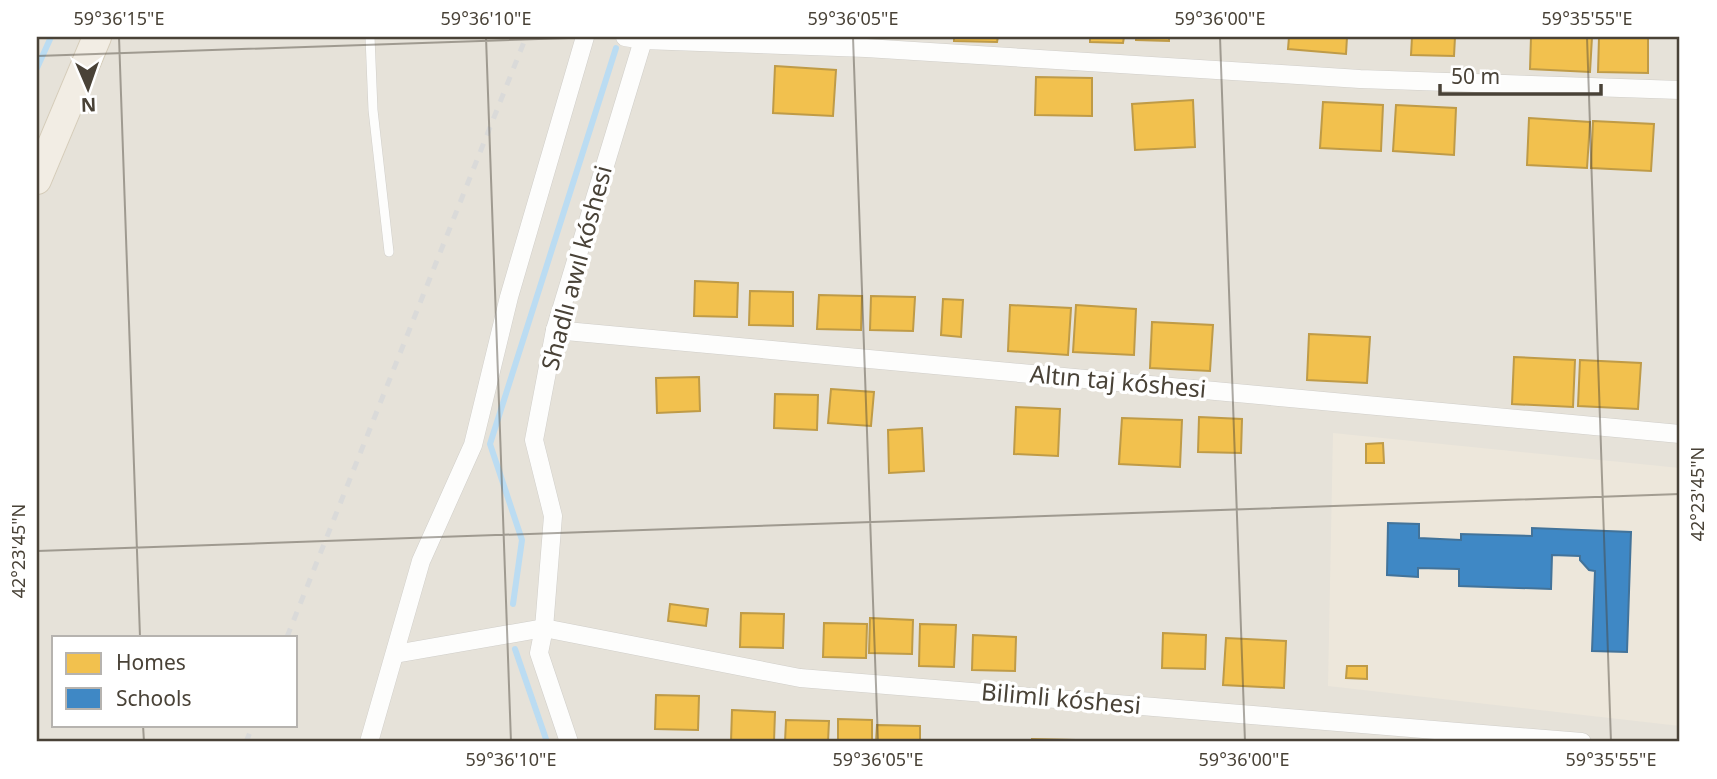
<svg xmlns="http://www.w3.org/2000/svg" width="1717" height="779" font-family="'Noto Sans',sans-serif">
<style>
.residential{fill:#e6e2d9;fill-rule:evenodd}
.education{fill:#ede7db}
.homes{fill:#f2c14e;stroke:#bf9b47;stroke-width:2}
.schools{fill:#3f88c5;stroke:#42739a;stroke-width:2}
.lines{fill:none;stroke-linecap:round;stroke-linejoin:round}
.stream{stroke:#bbdcf2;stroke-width:6}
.lane-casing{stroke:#d0cec9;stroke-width:10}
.street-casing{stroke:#d0cec9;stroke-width:19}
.primary-casing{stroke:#d5ccb9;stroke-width:30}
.lane{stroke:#fdfdfc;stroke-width:9}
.street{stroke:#fdfdfc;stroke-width:18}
.primary{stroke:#f2ede4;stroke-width:28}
.rail{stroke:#dadad9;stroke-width:5;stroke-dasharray:9 9;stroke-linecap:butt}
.ticks{fill:none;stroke:#494237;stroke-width:2;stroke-opacity:0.45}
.labels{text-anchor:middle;stroke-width:7;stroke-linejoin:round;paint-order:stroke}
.street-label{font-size:24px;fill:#494237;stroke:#fff}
.neatline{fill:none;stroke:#494237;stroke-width:2.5}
.ticks-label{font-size:18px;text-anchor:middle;fill:#494237}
</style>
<rect width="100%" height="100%" fill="#f2f0ec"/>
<path class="residential" d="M 37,37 L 1680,37 L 1680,742 L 37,742 ZM 54,637 L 296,637 L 296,725 L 54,725 Z"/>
<path class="education" d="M 1333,433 L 1680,468 L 1680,726 L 1328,686 Z"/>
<g class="homes">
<path d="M 954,37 L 998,37 L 997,42 L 954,41 Z"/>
<path d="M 1090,37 L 1124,37 L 1123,43 L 1090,42 Z"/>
<path d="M 1136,37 L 1169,37 L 1169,41 L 1136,40 Z"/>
<path d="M 1289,37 L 1347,37 L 1346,54 L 1288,49 Z"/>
<path d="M 1412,37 L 1455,37 L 1454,56 L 1411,55 Z"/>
<path d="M 1531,37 L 1592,37 L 1590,72 L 1530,69 Z"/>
<path d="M 1599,37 L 1648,37 L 1648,73 L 1598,72 Z"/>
<path d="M 775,66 L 836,70 L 833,116 L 773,113 Z"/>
<path d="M 1036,77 L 1092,78 L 1092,116 L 1035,115 Z"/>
<path d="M 1193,100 L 1195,147 L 1135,150 L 1132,104 Z"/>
<path d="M 1323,102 L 1383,105 L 1381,151 L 1320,148 Z"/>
<path d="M 1396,105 L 1456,108 L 1454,155 L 1393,151 Z"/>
<path d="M 1529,118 L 1590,122 L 1587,168 L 1527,165 Z"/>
<path d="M 1593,121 L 1654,124 L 1651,171 L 1591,168 Z"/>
<path d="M 695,281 L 738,283 L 737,317 L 694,316 Z"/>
<path d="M 750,291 L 793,292 L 793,326 L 749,325 Z"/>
<path d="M 819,295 L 862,296 L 861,330 L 817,329 Z"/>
<path d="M 871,296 L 915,297 L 913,331 L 870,330 Z"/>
<path d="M 943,299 L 963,300 L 961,337 L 941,335 Z"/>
<path d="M 1010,305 L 1071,308 L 1068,355 L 1008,351 Z"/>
<path d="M 1076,305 L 1136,309 L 1134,355 L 1073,352 Z"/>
<path d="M 1152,322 L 1213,325 L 1210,371 L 1150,368 Z"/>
<path d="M 1309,334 L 1370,337 L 1367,383 L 1307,380 Z"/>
<path d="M 1514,357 L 1575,360 L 1573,407 L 1512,404 Z"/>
<path d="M 1580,360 L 1641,363 L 1638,409 L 1578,406 Z"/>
<path d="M 699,377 L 700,411 L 657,413 L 656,378 Z"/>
<path d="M 831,389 L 874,392 L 871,426 L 828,423 Z"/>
<path d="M 775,394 L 818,395 L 817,430 L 774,428 Z"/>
<path d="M 1016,407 L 1060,409 L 1058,456 L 1014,454 Z"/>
<path d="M 1199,417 L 1242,419 L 1241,453 L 1198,452 Z"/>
<path d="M 1122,418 L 1182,420 L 1180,467 L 1119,464 Z"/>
<path d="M 922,428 L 924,471 L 889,473 L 888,430 Z"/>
<path d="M 1383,443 L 1384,463 L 1366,463 L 1366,444 Z"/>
<path d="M 670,604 L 708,609 L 706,626 L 668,621 Z"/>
<path d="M 741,613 L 784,614 L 783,648 L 740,647 Z"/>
<path d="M 870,618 L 913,620 L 912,654 L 869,653 Z"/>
<path d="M 824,623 L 867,624 L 866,658 L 823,657 Z"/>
<path d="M 920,624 L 956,625 L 954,667 L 919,666 Z"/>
<path d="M 1163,633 L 1206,635 L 1205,669 L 1162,668 Z"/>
<path d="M 973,635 L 1016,637 L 1015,671 L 972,670 Z"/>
<path d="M 1226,638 L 1286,641 L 1284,688 L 1223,685 Z"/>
<path d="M 1347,666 L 1367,666 L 1367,679 L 1346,678 Z"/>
<path d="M 656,695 L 699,696 L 698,730 L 655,729 Z"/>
<path d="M 732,710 L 775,712 L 774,742 L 731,742 Z"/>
<path d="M 838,719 L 872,720 L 872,742 L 838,742 Z"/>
<path d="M 786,720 L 829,721 L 828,742 L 785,742 Z"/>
<path d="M 877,725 L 920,726 L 920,742 L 876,742 Z"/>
<path d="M 1032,739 L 1075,740 L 1075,742 L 1032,742 Z"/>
</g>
<path class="schools" d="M 1388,523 L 1419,524 L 1419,538 L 1461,540 L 1461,534 L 1532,536 L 1532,528 L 1631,532 L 1627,652 L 1592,651 L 1595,571 L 1589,570 L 1580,560 L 1580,556 L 1552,555 L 1551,589 L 1459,586 L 1459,569 L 1418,568 L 1418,577 L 1387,575 Z"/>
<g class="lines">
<g class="stream">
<path d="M 37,68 L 51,37"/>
<path d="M 513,604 L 522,540 L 490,444 L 616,48"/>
<path d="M 515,649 L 547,742"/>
</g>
<g class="lane-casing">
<path id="lane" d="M 370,37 L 373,110 L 389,252"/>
</g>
<g class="street-casing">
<g id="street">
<path d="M 625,37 L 643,40 L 866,48 L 1360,79 L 1680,90"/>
<path d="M 555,330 L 1680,434"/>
<path d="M 395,654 L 544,628 L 800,678 L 1582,742"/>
<path d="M 369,742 L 421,561 L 473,445 L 509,297 L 585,37"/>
<path d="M 569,742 L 539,653 L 544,628 L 553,516 L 534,440 L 555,330 L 644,37"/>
</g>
</g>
<g class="primary-casing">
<path id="primary" d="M 37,180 L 97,37"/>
</g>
<use href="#lane" class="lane"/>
<use href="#street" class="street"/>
<use href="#primary" class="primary"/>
<g class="rail">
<path d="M 287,637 L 526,37"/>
<path d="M 246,742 L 253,725"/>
</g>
</g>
<path class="ticks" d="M 119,37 L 140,637M 486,37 L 511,742M 853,37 L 878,742M 1220,37 L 1245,742M 1587,37 L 1611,742M 37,56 L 599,37M 37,551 L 1680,494M 143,725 L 144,742"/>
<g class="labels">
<g class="street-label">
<text transform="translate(577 268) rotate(-75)" y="8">Shadlı awıl kóshesi</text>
<text transform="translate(1118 382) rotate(5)" y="8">Altın taj kóshesi</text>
<text transform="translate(1061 699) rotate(5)" y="8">Bilimli kóshesi</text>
</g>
</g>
<rect width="1717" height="779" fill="none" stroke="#ffffff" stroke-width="77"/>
<rect x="52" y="636" width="245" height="91" fill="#ffffff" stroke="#b6b3af" stroke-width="2"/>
<rect x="66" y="653" width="35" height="21" fill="#f2c14e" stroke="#b6b3af" stroke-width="2"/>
<text x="116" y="670" font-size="21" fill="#494237">Homes</text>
<rect x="66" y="688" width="35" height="21" fill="#3f88c5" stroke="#b6b3af" stroke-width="2"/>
<text x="116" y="706" font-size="21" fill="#494237">Schools</text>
<g transform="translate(88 88) rotate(178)" stroke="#ffffff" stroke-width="5" paint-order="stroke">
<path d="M0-5L12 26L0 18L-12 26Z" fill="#494237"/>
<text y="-10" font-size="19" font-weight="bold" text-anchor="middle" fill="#494237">N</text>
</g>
<path d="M1440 84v10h161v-10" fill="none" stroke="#494237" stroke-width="3.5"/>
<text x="1451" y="84" font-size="21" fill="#494237" stroke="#ffffff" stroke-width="5" paint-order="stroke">50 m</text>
<rect x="38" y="38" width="1640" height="702" class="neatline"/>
<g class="ticks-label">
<text x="119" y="25">59°36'15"E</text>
<text x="486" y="25">59°36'10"E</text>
<text x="853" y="25">59°36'05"E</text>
<text x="1220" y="25">59°36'00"E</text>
<text x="1587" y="25">59°35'55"E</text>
<text transform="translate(1698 494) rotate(-90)" y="6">42°23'45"N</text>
<text transform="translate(19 551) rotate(-90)" y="6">42°23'45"N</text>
<text x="511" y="766">59°36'10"E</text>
<text x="878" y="766">59°36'05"E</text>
<text x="1244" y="766">59°36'00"E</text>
<text x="1611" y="766">59°35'55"E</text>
</g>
</svg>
